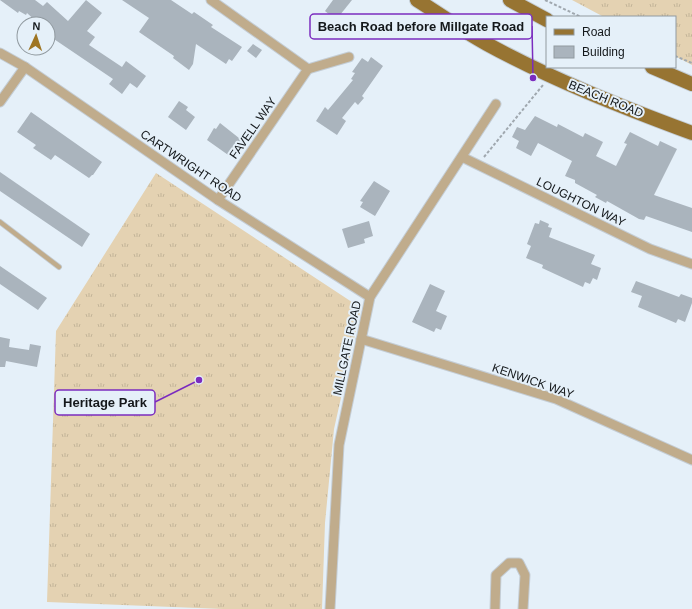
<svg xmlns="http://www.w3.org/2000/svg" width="692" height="609" font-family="Helvetica,sans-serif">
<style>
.grass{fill:url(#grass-tufts)}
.building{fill:#aab4bd}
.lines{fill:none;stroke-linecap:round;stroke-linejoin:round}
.lane-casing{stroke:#c4cdd5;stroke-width:6}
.street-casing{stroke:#c4cdd5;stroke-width:11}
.primary-casing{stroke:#c4cdd5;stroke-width:16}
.path{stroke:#a0a8af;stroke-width:2;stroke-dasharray:3 2;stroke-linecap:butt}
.lane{stroke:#c0ac8c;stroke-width:4.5}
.street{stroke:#c0ac8c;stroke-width:9}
.primary{stroke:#977432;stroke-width:14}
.labels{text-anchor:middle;stroke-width:4;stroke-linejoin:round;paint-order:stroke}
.street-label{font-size:12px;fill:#14181b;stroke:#e5f0f9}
.leader{fill:none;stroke:#7b2cbf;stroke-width:1.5}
.callout-dot{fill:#7b2cbf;stroke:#e5f0f9;stroke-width:1.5}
.callout{fill:#e5f0f9;stroke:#7b2cbf;stroke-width:1.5}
.callout-label{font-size:13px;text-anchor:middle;font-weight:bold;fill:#14181b}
</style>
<defs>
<pattern id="grass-tufts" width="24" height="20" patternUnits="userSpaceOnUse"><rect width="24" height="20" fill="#e4d2b2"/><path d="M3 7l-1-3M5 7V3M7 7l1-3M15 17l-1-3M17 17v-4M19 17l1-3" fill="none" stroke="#c3b498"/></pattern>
</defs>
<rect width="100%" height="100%" fill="#e5f0f9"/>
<g class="grass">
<path d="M 572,0 L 692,0 L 692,65 L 675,56 L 675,17 L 604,17 Z"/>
<path d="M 156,173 L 361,308 L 334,429 L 325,523 L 322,609 L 223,609 L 47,602 L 56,331 Z"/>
</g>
<g class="building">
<path d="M 0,0 L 35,0 L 43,6 L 47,2 L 68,21 L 86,0 L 102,13 L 87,31 L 95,37 L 89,45 L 122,67 L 126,61 L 146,76 L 137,88 L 130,83 L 122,94 L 109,84 L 113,79 L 48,35 L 48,24 L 39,24 L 27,13 L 26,15 L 19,11 L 18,13 Z"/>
<path d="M 122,0 L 171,0 L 192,14 L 194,12 L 213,25 L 211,27 L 242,47 L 232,61 L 229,59 L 226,64 L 196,44 L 193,64 L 189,70 L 173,58 L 174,56 L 139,32 L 149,18 Z"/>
<path d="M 333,0 L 352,0 L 336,20 L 325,11 Z"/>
<path d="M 253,44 L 262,50 L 256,58 L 247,51 Z"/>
<path d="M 371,57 L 383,66 L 362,96 L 364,98 L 358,105 L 355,102 L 342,118 L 346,121 L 337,135 L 316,121 L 325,107 L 328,110 L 353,80 L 351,79 L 355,73 L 352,72 L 362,58 L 368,62 Z"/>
<path d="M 179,101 L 188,107 L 186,110 L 195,117 L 186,130 L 168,117 Z"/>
<path d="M 31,112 L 102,162 L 93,175 L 92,175 L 89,178 L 55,155 L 51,160 L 33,148 L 36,145 L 17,132 Z"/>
<path d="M 535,116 L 557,127 L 558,124 L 583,137 L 585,133 L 603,142 L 596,156 L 616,166 L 627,144 L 624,143 L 630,132 L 658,146 L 660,141 L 677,149 L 654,195 L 692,208 L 692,232 L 646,216 L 644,220 L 639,219 L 607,201 L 606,203 L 595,197 L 597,195 L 575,183 L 575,180 L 565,176 L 572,161 L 538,143 L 531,156 L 516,148 L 519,141 L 512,137 L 517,127 L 525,130 Z"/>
<path d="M 220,123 L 244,142 L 231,157 L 207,140 L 214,128 L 216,129 Z"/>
<path d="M 0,172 L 90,234 L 82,247 L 0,191 Z"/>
<path d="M 374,181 L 390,191 L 375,216 L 360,207 L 363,202 L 360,201 Z"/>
<path d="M 540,220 L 549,224 L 548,227 L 552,228 L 549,237 L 595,255 L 591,264 L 601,268 L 597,280 L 593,278 L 590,284 L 585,282 L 583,287 L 542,268 L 543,265 L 526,258 L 531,246 L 527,244 L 535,223 L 539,224 Z"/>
<path d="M 369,221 L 373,236 L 364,239 L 365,243 L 348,248 L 342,229 Z"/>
<path d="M 0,266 L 47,298 L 38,310 L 0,284 Z"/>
<path d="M 636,281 L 679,297 L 681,294 L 692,298 L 692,303 L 685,322 L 678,319 L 676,323 L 638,307 L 642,296 L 631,292 Z"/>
<path d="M 430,284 L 445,291 L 436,311 L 447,316 L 441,330 L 436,328 L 434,332 L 412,322 Z"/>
<path d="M 0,337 L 10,339 L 9,347 L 29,350 L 30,344 L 41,346 L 37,367 L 6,361 L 5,367 L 0,367 Z"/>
</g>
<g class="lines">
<g class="lane-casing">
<path id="lane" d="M 0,222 L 59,267"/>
</g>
<g class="street-casing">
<g id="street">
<path d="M 211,0 L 308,69 L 218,200"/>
<path d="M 0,53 L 25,67 L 218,200 L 370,297"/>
<path d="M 308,69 L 349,57"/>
<path d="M 0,102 L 25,67"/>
<path d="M 462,157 L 650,249 L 692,264"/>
<path d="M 361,339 L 556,399 L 692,460"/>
<path d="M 330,609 L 339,445 L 370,297 L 496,104"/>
<path d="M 495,609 L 496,575 L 509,563 L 519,563 L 525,575 L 523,609"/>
</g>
</g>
<g class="primary-casing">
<g id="primary">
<path d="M 417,0 C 441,15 463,31 487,44 C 553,80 622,107 692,133"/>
<path d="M 510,0 L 547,20"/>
<path d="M 652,67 L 692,84"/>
</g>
</g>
<g class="path">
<path d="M 545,0 L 581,17"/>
<path d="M 675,56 L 692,63"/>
<path d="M 484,157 L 543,85"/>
</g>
<use href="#lane" class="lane"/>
<use href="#street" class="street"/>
<use href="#primary" class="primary"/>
</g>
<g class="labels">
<g class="street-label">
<text transform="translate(606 99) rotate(22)" y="4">BEACH ROAD</text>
<text transform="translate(253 128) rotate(-55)" y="4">FAVELL WAY</text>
<text transform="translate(191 166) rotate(34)" y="4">CARTWRIGHT ROAD</text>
<text transform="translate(581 202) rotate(26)" y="4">LOUGHTON WAY</text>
<text transform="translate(347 348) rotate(-78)" y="4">MILLGATE ROAD</text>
<text transform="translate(533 381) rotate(19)" y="4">KENWICK WAY</text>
</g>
</g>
<path class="leader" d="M533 78L532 26M199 380L155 402"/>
<g class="callout-dot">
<circle cx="533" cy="78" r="4"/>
<circle cx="199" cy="380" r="4"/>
</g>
<g class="callout">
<rect x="310" y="14" width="222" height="25" rx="4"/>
<rect x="55" y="390" width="100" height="25" rx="4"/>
</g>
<g class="callout-label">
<text x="421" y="31">Beach Road before Millgate Road</text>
<text x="105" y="407">Heritage Park</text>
</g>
<rect x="546" y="16" width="130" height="52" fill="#e5f0f9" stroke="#919aa0"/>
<rect x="554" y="29" width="20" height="6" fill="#977432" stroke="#919aa0"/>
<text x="582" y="36" font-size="12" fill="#14181b">Road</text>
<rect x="554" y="46" width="20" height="12" fill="#aab4bd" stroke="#919aa0"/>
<text x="582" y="56" font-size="12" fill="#14181b">Building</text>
<g transform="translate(36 36) rotate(3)"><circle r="19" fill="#e5f0f9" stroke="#919aa0"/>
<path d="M0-3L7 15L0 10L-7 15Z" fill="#9e7523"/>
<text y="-6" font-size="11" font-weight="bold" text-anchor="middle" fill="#14181b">N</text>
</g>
</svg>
